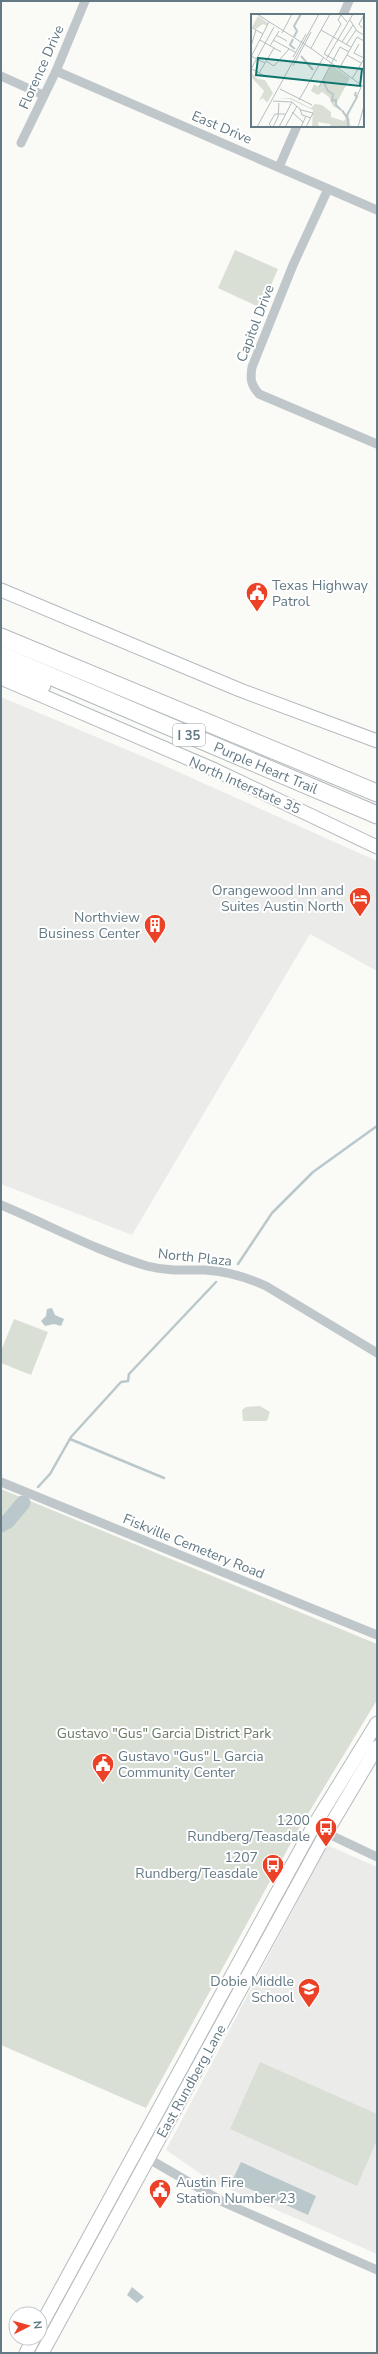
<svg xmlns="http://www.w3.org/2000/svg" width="378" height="2354" font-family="'Nunito Sans',sans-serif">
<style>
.built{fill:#ebebea}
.green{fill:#dadfd6}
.water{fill:#bac8cb}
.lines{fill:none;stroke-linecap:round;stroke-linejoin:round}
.stream{stroke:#bac8cb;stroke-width:2.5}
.river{stroke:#bac8cb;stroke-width:15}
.secondary-casing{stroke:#b3bbbf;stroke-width:15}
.motorway-casing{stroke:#b4babd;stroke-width:19}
.minor{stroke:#c0c7ca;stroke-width:9}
.secondary{stroke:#fff;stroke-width:13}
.motorway{stroke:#fff;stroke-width:17}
.labels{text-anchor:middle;stroke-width:4;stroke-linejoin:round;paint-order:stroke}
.shield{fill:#fff;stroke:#92a1a9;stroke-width:1}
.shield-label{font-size:13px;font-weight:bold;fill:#637984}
.street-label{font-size:14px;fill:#637984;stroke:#fff}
.poi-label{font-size:14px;fill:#637984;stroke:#fff;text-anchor:end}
.park-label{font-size:14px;fill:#697a63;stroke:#fff}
.inset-river{fill:none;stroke:#bac8cb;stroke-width:2}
.inset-road{fill:none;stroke:#b5bec2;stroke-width:1}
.view{fill:#0f766e;fill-opacity:0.15;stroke:#0f766e;stroke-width:2}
.inset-edge{fill:none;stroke:#637984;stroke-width:2}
</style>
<rect width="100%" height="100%" fill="#fafaf7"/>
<g class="built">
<path d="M 1,697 L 156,762 L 377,861 L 377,971 L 310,934 L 132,1235 L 1,1184 Z"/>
<path d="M 327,1845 L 377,1867 L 377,2254 L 211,2181 L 166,2150 Z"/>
</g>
<g class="green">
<path d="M 235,250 L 278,269 L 261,308 L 218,288 Z"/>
<path d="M 14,1319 L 48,1332 L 31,1375 L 1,1363 L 1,1351 Z"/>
<path d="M 260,1406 L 270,1412 L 267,1421 L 243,1421 L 242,1410 L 246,1407 Z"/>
<path d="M 1,1489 L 377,1644 L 377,1700 L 297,1832 L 146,2108 L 1,2045 Z"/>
<path d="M 260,2062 L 377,2114 L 377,2140 L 357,2186 L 230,2129 Z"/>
</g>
<g class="water">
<path d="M 52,1308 L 55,1315 L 64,1319 L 61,1326 L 54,1324 L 45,1326 L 41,1321 L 46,1316 L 47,1309 Z"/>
<path d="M 241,2162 L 316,2196 L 308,2215 L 232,2181 Z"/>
<path d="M 132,2287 L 144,2297 L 137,2303 L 127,2295 Z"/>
</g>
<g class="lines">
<g class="stream">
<path d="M 238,1264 L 272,1213 L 313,1172 L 377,1126"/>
<path d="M 70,1439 L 164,1478"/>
<path d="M 38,1487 L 50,1474 L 71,1437 L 121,1382 L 128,1381 L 129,1374 L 216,1282"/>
</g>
<path class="river" d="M 1,1525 L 8,1521 L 23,1503"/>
<g class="secondary-casing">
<g id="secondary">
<path d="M 1,590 L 240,690 L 377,741"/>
<path d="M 1,678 L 215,770 L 377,847"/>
<path d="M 40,2327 L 313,1827 L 377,1723"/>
<path d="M 26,2353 L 34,2338"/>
<path d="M 42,2353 L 326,1833 L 377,1747"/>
</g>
</g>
<g class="motorway-casing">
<g id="motorway">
<path d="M 1,637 L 377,793"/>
<path id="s1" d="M 1,655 L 377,815"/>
<path d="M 1,669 L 42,685"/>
</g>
</g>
<g class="minor">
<path d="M 343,15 L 349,1"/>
<path d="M 56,71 L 377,210"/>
<path d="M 1,76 L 43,95"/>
<path d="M 21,143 L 56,71 L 85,1"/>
<path d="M 279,167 L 297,126"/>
<path d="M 328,189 L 293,265 L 252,367 C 250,379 251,385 259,394 L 377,444"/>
<path d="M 1,1205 C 49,1225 97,1251 147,1266 C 166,1271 185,1270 205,1270 C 226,1271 246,1277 266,1286 L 377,1353"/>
<path d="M 1,1482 L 377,1635"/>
<path d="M 322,1831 L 377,1857"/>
<path d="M 137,2152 L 225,2203 L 377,2270"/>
</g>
<use href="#secondary" class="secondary"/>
<use href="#motorway" class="motorway"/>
</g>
<defs>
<g id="civic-pin" transform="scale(1.15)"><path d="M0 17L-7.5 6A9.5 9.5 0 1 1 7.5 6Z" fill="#eb4126" stroke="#fff"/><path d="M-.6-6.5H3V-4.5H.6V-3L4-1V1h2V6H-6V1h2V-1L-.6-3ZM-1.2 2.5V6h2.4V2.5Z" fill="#fff"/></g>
<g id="hotel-pin" transform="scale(1.15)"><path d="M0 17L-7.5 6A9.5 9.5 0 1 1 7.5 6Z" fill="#eb4126" stroke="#fff"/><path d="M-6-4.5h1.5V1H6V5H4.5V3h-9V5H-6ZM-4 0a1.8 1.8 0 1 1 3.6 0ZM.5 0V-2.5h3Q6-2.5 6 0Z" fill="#fff"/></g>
<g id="building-pin" transform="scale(1.15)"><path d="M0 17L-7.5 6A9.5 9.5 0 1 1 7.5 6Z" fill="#eb4126" stroke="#fff"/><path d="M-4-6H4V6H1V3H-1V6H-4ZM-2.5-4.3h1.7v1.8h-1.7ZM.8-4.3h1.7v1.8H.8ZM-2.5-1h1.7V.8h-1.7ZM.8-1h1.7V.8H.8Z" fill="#fff"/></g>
<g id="bus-pin" transform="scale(1.15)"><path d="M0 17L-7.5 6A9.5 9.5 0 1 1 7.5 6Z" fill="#eb4126" stroke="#fff"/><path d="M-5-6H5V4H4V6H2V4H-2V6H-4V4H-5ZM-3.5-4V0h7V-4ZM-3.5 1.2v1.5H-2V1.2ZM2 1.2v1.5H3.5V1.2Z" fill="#fff"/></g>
<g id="school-pin" transform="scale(1.15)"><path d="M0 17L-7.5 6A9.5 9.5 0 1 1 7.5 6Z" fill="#eb4126" stroke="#fff"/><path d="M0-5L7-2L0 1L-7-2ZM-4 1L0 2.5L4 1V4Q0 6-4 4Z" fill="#fff"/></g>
</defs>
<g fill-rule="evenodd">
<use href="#civic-pin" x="257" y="593"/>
<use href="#hotel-pin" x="360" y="898"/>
<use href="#building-pin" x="155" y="925"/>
<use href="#civic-pin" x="103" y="1764"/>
<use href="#bus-pin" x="326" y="1828"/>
<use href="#bus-pin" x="273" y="1865"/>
<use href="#school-pin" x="309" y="1989"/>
<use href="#civic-pin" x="160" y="2190"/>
</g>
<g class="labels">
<rect class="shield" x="173" y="724" width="32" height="22" rx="3"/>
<g class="shield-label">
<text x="189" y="740">I 35</text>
</g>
<g class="street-label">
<text transform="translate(41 67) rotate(-66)" y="5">Florence Drive</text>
<text transform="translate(222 127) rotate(23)" y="5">East Drive</text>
<text transform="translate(255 323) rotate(-69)" y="5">Capitol Drive</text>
<text dy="5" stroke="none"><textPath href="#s1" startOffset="288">Purple Heart Trail</textPath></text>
<text transform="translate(245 785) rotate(24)" y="5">North Interstate 35</text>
<text transform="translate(195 1257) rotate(6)" y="5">North Plaza</text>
<text transform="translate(194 1546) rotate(22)" y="5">Fiskville Cemetery Road</text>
<text transform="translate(191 2081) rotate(-61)" y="5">East Rundberg Lane</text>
</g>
<g class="poi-label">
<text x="272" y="590" text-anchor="start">Texas Highway<tspan x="272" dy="16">Patrol</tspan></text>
<text x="344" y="895">Orangewood Inn and<tspan x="344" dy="16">Suites Austin North</tspan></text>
<text x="140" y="922">Northview<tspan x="140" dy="16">Business Center</tspan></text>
<text x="118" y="1761" text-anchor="start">Gustavo "Gus" L Garcia<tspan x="118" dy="16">Community Center</tspan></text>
<text x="310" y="1825">1200<tspan x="310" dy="16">Rundberg/Teasdale</tspan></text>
<text x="258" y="1862">1207<tspan x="258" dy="16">Rundberg/Teasdale</tspan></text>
<text x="294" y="1986">Dobie Middle<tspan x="294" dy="16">School</tspan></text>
<text x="176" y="2187" text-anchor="start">Austin Fire<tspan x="176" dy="16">Station Number 23</tspan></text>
</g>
<g class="park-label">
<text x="164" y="1738">Gustavo "Gus" Garcia District Park</text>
</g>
</g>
<g transform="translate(251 14)">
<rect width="113" height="113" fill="#fafaf7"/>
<path d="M 7,2 L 17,9 L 16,12 L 12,10 L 5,15 L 1,13 ZM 80,51 L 99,64 L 85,90 L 90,96 L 82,92 L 78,83 L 71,78 L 67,81 L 60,77 L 63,70 L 68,73 ZM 0,59 L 7,65 L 14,66 L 22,79 L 16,89 L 12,84 L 8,87 L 13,77 L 2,65 ZM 40,84 L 60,94 L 64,90 L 71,91 L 80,98 L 80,103 L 93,107 L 95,104 L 90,97 L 91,96 L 95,103 L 97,99 L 100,113 L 80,113 L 79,110 L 67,108 L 68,113 L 61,113 L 62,96 L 39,85 L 26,85 Z" fill="#dadfd6"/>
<path class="inset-river" d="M 43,23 L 46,17 L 43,12 L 50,0M 42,25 L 39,31 L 44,35M 50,42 L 62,56M 72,67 L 77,77 L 82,80 L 81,87 L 85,86 L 85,91 L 90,96M 91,96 L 97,105 L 97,113M 95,103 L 106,83 L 104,81 L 105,78"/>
<path class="inset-road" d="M 6,0 L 61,35 L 113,73M 99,6 L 106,17 L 113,21M 0,13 L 12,20M 111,14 L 108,10 L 113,1M 70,16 L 100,33M 31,19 L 41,0M 25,21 L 36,27M 9,26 L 30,38M 22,26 L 44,38M 91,28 L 102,11M 108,30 L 103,39 L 113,44M 95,31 L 105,16M 0,32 L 5,16M 19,32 L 28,17M 60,34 L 79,0M 96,41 L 110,49M 0,42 L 14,49M 0,43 L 18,8M 42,43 L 55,20M 76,44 L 102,0M 15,47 L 23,52 L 38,35M 86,47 L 73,40 L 90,10 L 87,6 L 90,1 L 96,8M 42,52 L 60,18M 0,55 L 23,13M 1,55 L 12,61M 88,55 L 106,23 L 113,27M 8,59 L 23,34M 101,65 L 113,45M 68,73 L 89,33 L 98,38M 29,75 L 61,91M 106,82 L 111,71M 48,86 L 72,44M 22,87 L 41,88 L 50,96 L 62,99 L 55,113M 49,95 L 51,101 L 60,104M 41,98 L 52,108M 6,113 L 68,0M 21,113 L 18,110 L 24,100 L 34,100M 22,113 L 27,103 L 28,89M 28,113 L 41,88M 34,113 L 46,92M 50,113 L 55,102M 107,113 L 113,92"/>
<path class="view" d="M 7,44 L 111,55 L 109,72 L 5,61 Z"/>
<rect width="113" height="113" class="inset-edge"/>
</g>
<rect width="378" height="2354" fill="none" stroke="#637984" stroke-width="4"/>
<g transform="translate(28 2326) rotate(84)"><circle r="19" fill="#ffffff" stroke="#c1c9ce"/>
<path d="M0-3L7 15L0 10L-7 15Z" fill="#eb4126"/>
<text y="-6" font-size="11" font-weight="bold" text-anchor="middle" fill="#637984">N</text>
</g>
</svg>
